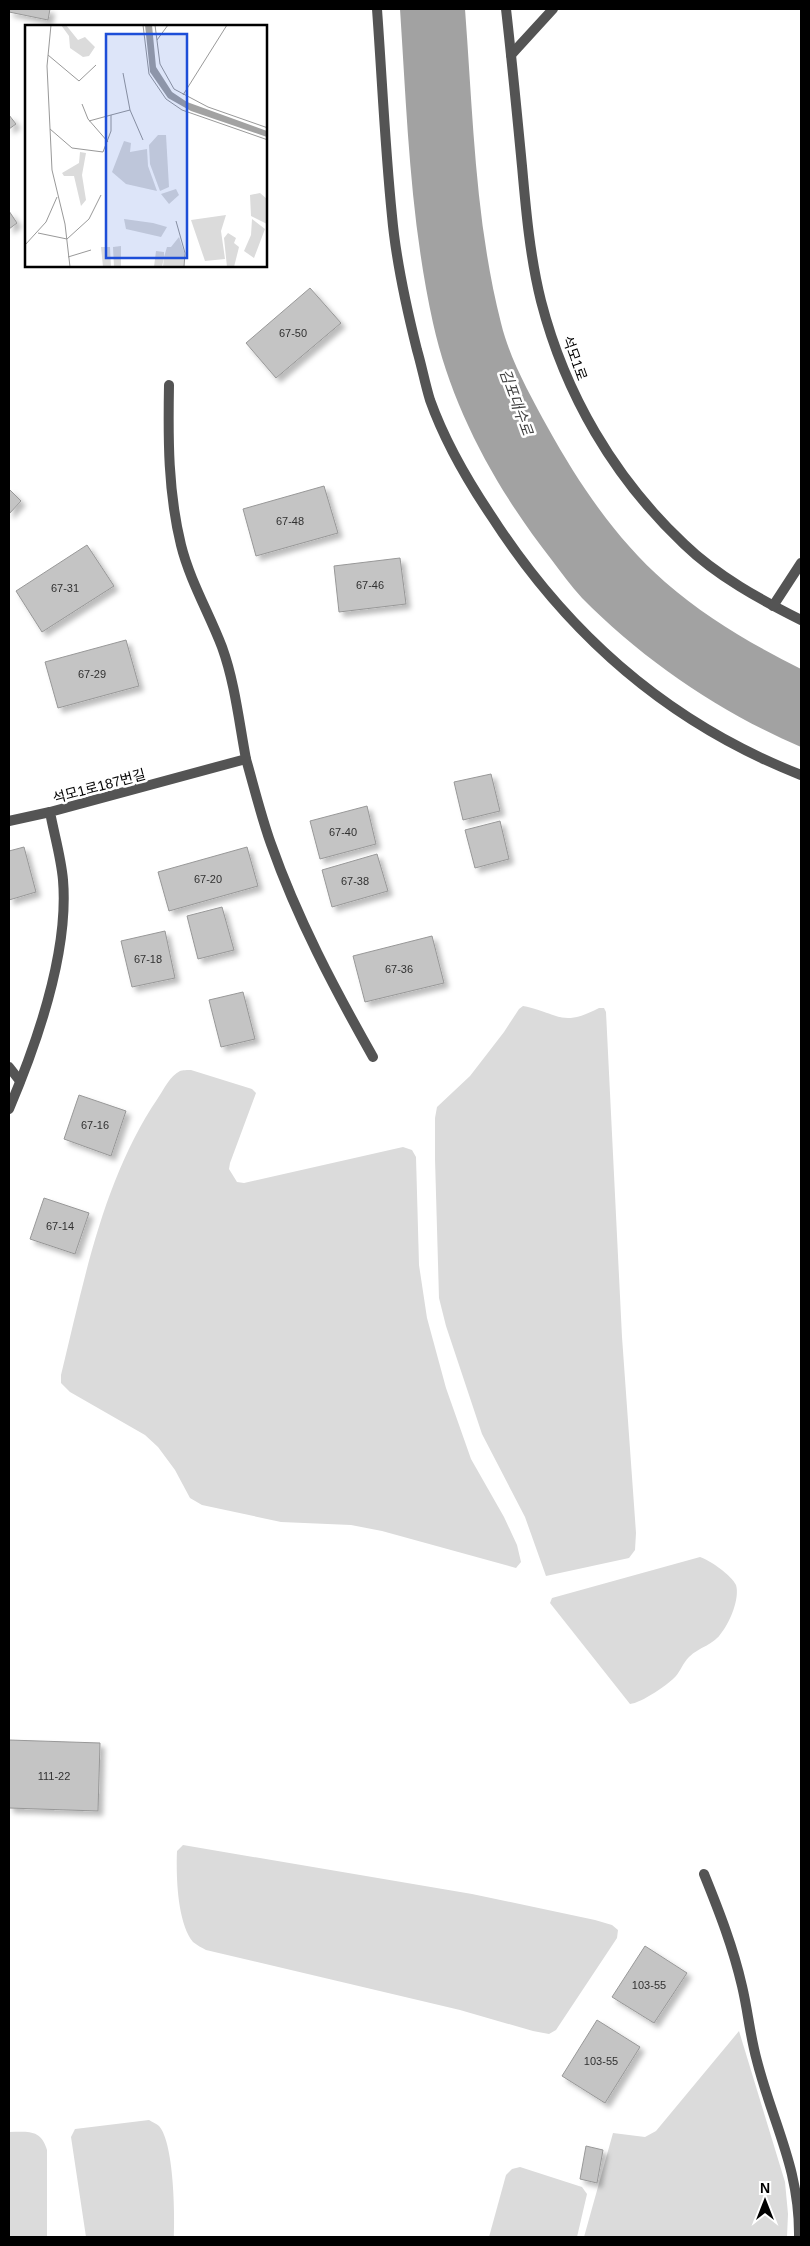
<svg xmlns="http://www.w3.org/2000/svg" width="810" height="2246" font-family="Helvetica,'Noto Sans KR',sans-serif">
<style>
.green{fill:#dbdbdb}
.water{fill:#a2a2a2}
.building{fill:#c4c4c4;stroke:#989898;filter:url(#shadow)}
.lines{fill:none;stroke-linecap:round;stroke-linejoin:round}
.service{stroke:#545454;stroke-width:10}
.labels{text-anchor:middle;stroke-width:5;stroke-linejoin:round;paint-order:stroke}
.number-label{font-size:11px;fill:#313131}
.street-label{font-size:14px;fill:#000;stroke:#fff}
.water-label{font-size:15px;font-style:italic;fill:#434343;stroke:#fff}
.inset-road{fill:none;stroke:#999;stroke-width:1}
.view{fill:#1d4ed8;fill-opacity:0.15;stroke:#1d4ed8;stroke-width:2.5}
.inset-edge{fill:none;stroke:#000;stroke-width:2.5}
</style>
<defs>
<filter id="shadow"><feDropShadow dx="4.5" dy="4.5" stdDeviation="2.5" flood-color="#0004"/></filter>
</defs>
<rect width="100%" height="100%" fill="#fff"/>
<g class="green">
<path d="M 523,1006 C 559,1013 561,1028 599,1008 L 604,1008 L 606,1012 L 622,1337 L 636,1533 L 635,1550 L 629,1558 L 546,1576 L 525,1517 L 482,1434 L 446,1326 L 439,1298 L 435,1159 L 435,1118 L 437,1107 L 470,1076 L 504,1032 L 519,1009 Z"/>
<path d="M 191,1070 L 252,1089 L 256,1093 L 230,1163 L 229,1169 L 237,1182 L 244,1183 L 403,1147 L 412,1150 L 416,1157 L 419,1265 L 427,1318 L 446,1388 L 471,1459 L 504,1517 L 517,1545 L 521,1562 L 516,1568 L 382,1531 L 351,1525 L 281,1522 L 202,1505 L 190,1498 L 175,1470 L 158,1447 L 145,1435 L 70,1392 L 61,1383 L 61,1375 C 84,1281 103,1179 158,1098 C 164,1089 170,1076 180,1071 C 182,1070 188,1070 191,1070 Z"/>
<path d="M 700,1557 C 710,1560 732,1576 736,1585 C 740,1598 730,1622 722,1632 C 714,1645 699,1647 689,1657 C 683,1663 681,1670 676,1676 C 668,1685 641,1703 630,1704 L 550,1603 L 552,1598 Z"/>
<path d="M 183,1845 L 472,1894 L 595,1920 L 612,1925 L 618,1930 L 617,1938 L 556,2030 L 549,2034 L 533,2031 L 460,2010 L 206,1950 C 202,1948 197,1945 193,1942 C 177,1922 176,1875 177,1851 Z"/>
<path d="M 739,2031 L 785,2182 L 788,2214 L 787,2237 L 584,2237 L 613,2133 L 645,2137 L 656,2131 Z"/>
<path d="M 149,2120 C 152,2122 157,2124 159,2126 C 174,2143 175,2214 174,2237 L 86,2237 L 71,2137 L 75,2129 Z"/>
<path d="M 9,2132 C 28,2132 41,2129 47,2150 L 47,2237 L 9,2237 Z"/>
<path d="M 520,2167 L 582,2187 L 587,2194 L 577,2237 L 489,2237 L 506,2175 L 512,2169 Z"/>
</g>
<path class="water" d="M 400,9 L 465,9 C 473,114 475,221 501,323 C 510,360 530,395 548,428 C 579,484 616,539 665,582 C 705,617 753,645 801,669 L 801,747 C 721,713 643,660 582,598 C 571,586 561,572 551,559 C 497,490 452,409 433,323 C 410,219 407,114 400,9 Z"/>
<g class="building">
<path d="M 9,9 L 50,9 L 48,20 L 9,12 Z"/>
<path d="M 9,115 L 16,124 L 9,129 Z"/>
<path d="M 9,211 L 17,223 L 9,229 Z"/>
<path d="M 310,288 L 341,323 L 276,378 L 246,343 Z"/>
<path d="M 324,486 L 338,533 L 256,556 L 243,509 Z"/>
<path d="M 9,489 L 21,501 L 9,514 Z"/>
<path d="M 87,545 L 114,586 L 42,632 L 16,591 Z"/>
<path d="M 400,558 L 406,604 L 339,612 L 334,566 Z"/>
<path d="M 126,640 L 139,686 L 58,708 L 45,662 Z"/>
<path d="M 491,774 L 500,811 L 463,820 L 454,782 Z"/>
<path d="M 367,806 L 376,844 L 320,859 L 310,821 Z"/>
<path d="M 500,821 L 509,859 L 475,868 L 465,830 Z"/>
<path d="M 24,847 L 36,892 L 9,900 L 9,851 Z"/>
<path d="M 247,847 L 258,886 L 169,911 L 158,872 Z"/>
<path d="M 377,854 L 388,891 L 332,907 L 322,870 Z"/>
<path d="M 222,907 L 234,950 L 198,959 L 187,916 Z"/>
<path d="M 165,931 L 175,978 L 132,987 L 121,941 Z"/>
<path d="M 432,936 L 444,983 L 365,1002 L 353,956 Z"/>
<path d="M 243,992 L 255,1039 L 221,1047 L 209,1000 Z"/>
<path d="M 79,1095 L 126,1111 L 111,1156 L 64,1139 Z"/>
<path d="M 44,1198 L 89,1213 L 75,1254 L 30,1239 Z"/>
<path d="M 9,1740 L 100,1743 L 98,1811 L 9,1808 Z"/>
<path d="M 645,1946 L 687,1973 L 654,2023 L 612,1997 Z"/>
<path d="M 597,2020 L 640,2047 L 605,2103 L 562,2076 Z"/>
<path d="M 586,2146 L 603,2150 L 597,2183 L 580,2179 Z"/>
</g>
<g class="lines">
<g class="service">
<path d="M 377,9 C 382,78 385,147 392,216 C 396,261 406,306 417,350 C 422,367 425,384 430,400 C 445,442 467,480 492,517 C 568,635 670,724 801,775"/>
<path d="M 506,9 C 512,61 517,114 522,166 C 526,211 530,257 541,301 C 565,394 614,478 684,544 C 717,576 761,600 801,620"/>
<path d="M 511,55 L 553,9"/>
<path d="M 773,606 L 801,563"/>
<path d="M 246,759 C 254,787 261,816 271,844 C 297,918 334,988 373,1057"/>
<path d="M 9,821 L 50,812"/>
<path d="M 9,1067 L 20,1081"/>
<path d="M 9,1109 C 37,1043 69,952 63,880 C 61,857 54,834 50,812 L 246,759 C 239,722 235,683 222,647 C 209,613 190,581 181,545 C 168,492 168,439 169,385"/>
<path d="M 704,1874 C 719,1911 733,1947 742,1986 C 748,2011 750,2036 757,2061 C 773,2124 800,2169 799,2237"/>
</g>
</g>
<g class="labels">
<g class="number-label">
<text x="293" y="337">67-50</text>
<text x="290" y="525">67-48</text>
<text x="370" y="589">67-46</text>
<text x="65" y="592">67-31</text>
<text x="92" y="678">67-29</text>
<text x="343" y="836">67-40</text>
<text x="208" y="883">67-20</text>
<text x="355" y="885">67-38</text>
<text x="148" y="963">67-18</text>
<text x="399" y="973">67-36</text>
<text x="95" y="1129">67-16</text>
<text x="60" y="1230">67-14</text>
<text x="54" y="1780">111-22</text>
<text x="649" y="1989">103-55</text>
<text x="601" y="2065">103-55</text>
</g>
<g class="street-label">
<text transform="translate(575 358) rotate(70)" y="5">석모1로</text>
<text transform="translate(99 786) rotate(-15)" y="5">석모1로187번길</text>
</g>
<g class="water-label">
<text transform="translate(516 402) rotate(70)" y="5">김포대수로</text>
</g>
</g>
<g transform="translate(25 25)">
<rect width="242" height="242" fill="#fff"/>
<path d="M 36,0 L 41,0 L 53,15 L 60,12 L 70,22 L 64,31 L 58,32 L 45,23 L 44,11 ZM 133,110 L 141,110 L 144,162 L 135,166 L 125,139 L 124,120 ZM 99,116 L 106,118 L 105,127 L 122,124 L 123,141 L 132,166 L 101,159 L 87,147 ZM 55,127 L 61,128 L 57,150 L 61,175 L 56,181 L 49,151 L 39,151 L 37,148 L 54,138 ZM 151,164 L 154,170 L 144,179 L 136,169 ZM 235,168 L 242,174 L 242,199 L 226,191 L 225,170 ZM 201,190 L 196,206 L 200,234 L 180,236 L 166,195 ZM 99,194 L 128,198 L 142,202 L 136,212 L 101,204 ZM 227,194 L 240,204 L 229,233 L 219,226 L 226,210 ZM 203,208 L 211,213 L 209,218 L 214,222 L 209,242 L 202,242 L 199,213 ZM 154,212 L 159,227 L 159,242 L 138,242 L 139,232 L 137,242 L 129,242 L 131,226 L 139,227 L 139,232 L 142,222 L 146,222 ZM 96,221 L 96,242 L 89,242 L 88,222 ZM 76,222 L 85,222 L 86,242 L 78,242 Z" fill="#dbdbdb"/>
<path d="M 120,0 L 127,0 L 131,42 L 147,67 L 162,77 L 242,106 L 242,112 L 166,86 L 143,73 L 125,47 Z" fill="#a2a2a2"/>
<path class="inset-road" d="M 26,0 L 22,41 L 27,145 L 40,199 L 45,242M 118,0 L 124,49 L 141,74 L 157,85 L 243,115M 130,0 L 135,39 L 149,64 L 183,82 L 243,103M 132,15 L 143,0M 23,30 L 54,56 L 71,40M 158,70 L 202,0M 57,79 L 63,94 L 83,117M 105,85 L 118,115M 64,96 L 86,90M 25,104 L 47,123 L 78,127 L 86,106 L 86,90 L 105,85 L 98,48M 151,196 L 160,228 L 159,242M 13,208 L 42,214 L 64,194 L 76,170M 0,220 L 21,197 L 32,172M 43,232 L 66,225"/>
<path class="view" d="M 81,9 L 162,9 L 162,233 L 81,233 Z"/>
<rect width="242" height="242" class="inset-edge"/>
</g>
<rect width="810" height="2246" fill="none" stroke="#000000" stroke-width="20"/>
<g transform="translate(765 2201)" stroke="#ffffff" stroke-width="4" paint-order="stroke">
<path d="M0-4L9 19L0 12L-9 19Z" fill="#000000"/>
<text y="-8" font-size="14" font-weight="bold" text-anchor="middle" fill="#000000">N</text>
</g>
</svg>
